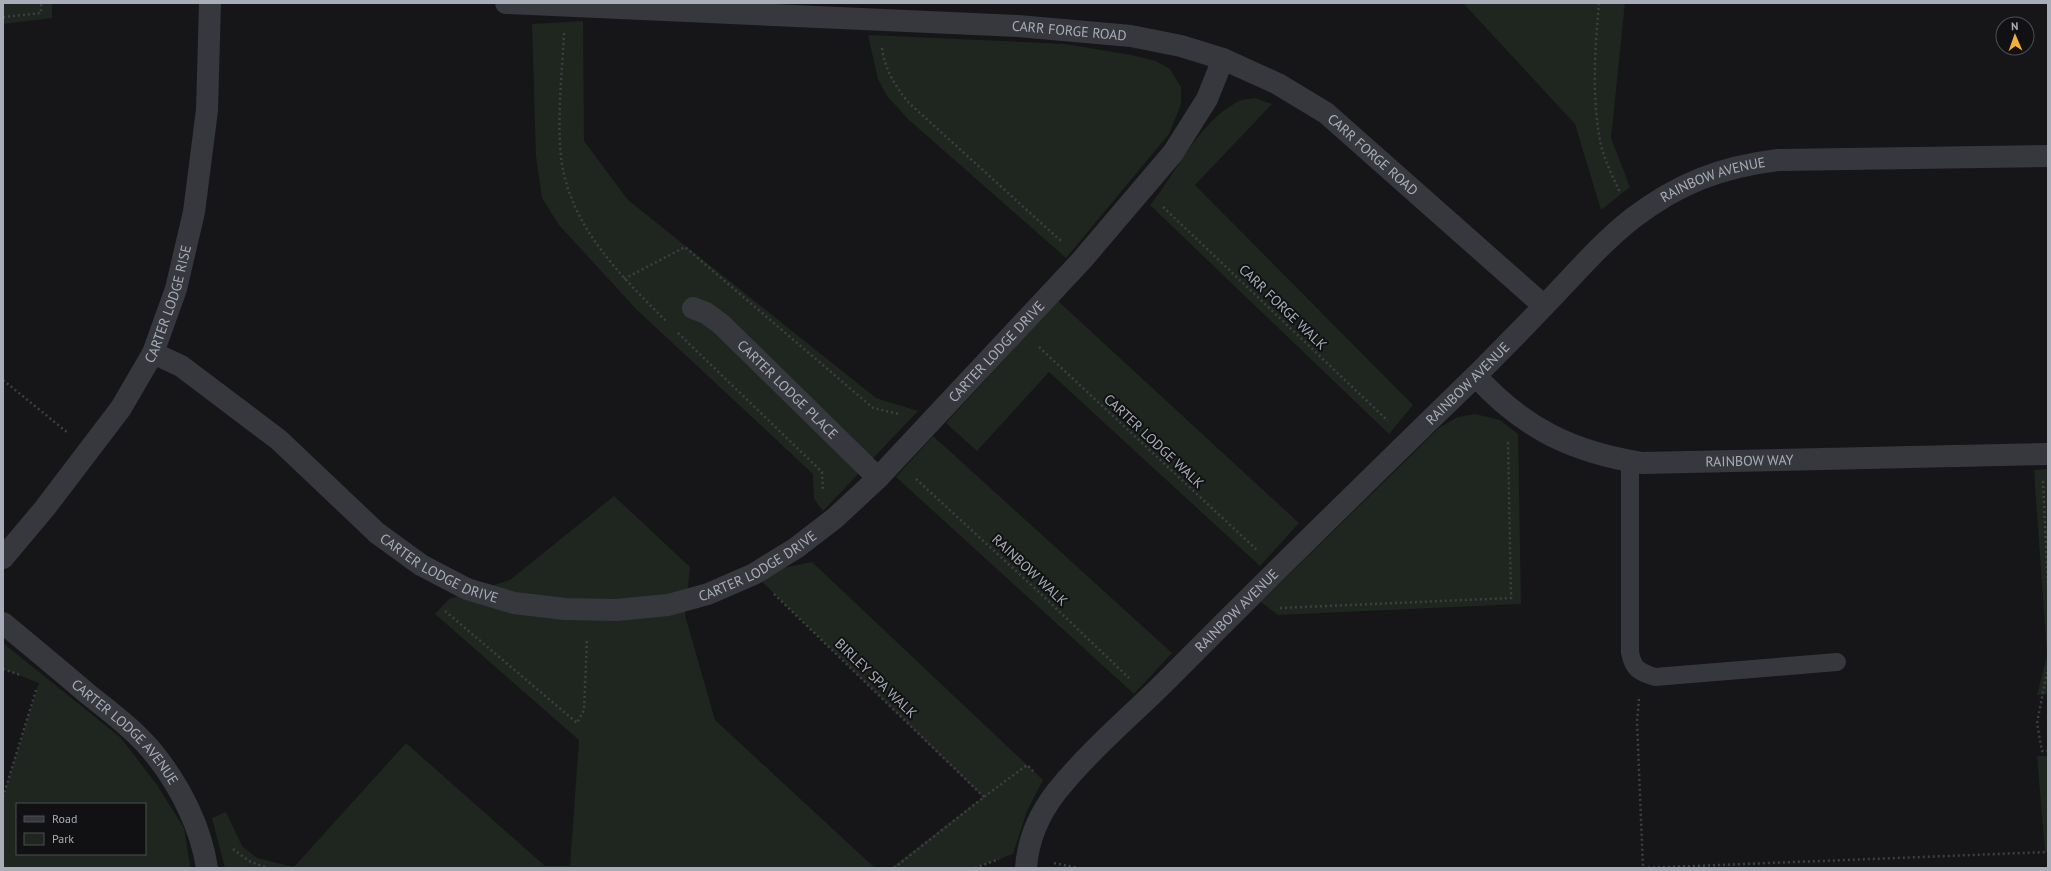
<svg xmlns="http://www.w3.org/2000/svg" width="2051" height="871" font-family="'PT Sans',sans-serif">
<style>
.green{fill:#1e261f;fill-rule:evenodd}
.lines{fill:none;stroke-linecap:round;stroke-linejoin:round}
.path{stroke:#3d3f44;stroke-width:2.5;stroke-dasharray:2 3;stroke-linecap:butt}
.service{stroke:#37383d;stroke-width:18}
.minor{stroke:#37383d;stroke-width:22}
.labels{text-anchor:middle;stroke-width:4;stroke-linejoin:round;paint-order:stroke}
.street-label{font-size:14px;fill:#a8adb8;stroke:#111113}
</style>
<rect width="100%" height="100%" fill="#161618"/>
<g class="green">
<path d="M 3,3 L 52,3 L 52,18 L 3,24 Z"/>
<path d="M 1463,3 L 1625,3 L 1611,138 L 1630,187 L 1601,210 L 1575,124 Z"/>
<path d="M 583,21 L 584,141 L 628,200 L 876,398 L 918,411 L 823,511 L 814,499 L 813,474 L 636,309 L 559,225 L 542,198 L 536,156 L 532,24 Z"/>
<path d="M 868,35 L 1065,44 L 1131,55 L 1156,61 L 1170,69 L 1181,87 L 1181,104 L 1169,134 L 1066,258 L 909,120 L 887,96 L 878,79 Z"/>
<path d="M 1255,98 L 1272,104 L 1195,185 L 1413,405 L 1389,434 L 1150,205 C 1178,171 1197,124 1237,102 C 1242,99 1250,99 1255,98 Z"/>
<path d="M 1058,301 L 1299,523 L 1260,566 L 1049,372 L 977,451 L 946,423 Z"/>
<path d="M 1475,414 L 1500,420 L 1518,434 L 1521,604 L 1278,615 L 1261,602 L 1440,427 L 1458,417 Z"/>
<path d="M 933,436 L 1172,653 L 1134,694 L 896,477 Z"/>
<path d="M 2048,469 L 2048,694 L 2037,695 L 2047,655 L 2034,470 Z"/>
<path d="M 614,496 L 690,567 L 685,615 L 715,720 L 875,868 L 225,868 L 212,818 L 226,812 L 242,846 L 257,858 L 294,867 L 406,743 L 545,866 L 570,866 L 579,740 L 435,614 L 449,599 L 510,580 Z"/>
<path d="M 812,562 L 1043,780 L 1027,811 L 1013,854 L 975,868 L 891,868 L 983,797 L 754,574 Z"/>
<path d="M 3,643 L 121,738 L 157,785 L 184,828 L 190,865 L 189,868 L 3,868 L 3,797 L 39,683 L 3,669 ZM 17,804 L 145,804 L 145,854 L 17,854 Z"/>
<path d="M 2037,756 L 2048,756 L 2048,852 L 2045,852 Z"/>
</g>
<g class="lines">
<g class="path">
<path d="M 1599,3 C 1595,47 1592,91 1599,135 C 1602,155 1611,174 1620,192"/>
<path d="M 3,17 L 41,13 L 41,3"/>
<path d="M 564,33 C 562,74 557,116 561,157 C 569,226 621,276 667,322"/>
<path d="M 882,48 C 885,70 895,86 909,103 L 1062,242"/>
<path d="M 1163,207 L 1388,421"/>
<path d="M 624,279 L 685,247 L 873,408 L 899,414"/>
<path d="M 678,333 L 822,472 L 823,491"/>
<path d="M 1039,347 L 1258,551"/>
<path d="M 3,380 L 68,433"/>
<path d="M 916,479 L 1041,594 L 1129,678"/>
<path d="M 2043,481 L 2048,589"/>
<path d="M 774,594 L 984,797"/>
<path d="M 1280,608 L 1511,598 L 1508,442"/>
<path d="M 445,611 L 577,723 L 584,710 L 587,638"/>
<path d="M 2048,667 L 2037,723 L 2042,751 L 2048,751"/>
<path d="M 3,669 L 20,675"/>
<path d="M 1639,699 L 1637,721 L 1643,868"/>
<path d="M 3,797 L 37,687"/>
<path d="M 233,849 L 249,861 L 267,868"/>
<path d="M 1054,863 L 1078,868"/>
<path d="M 894,868 L 984,797 L 1027,765 L 1035,773"/>
<path d="M 975,868 L 999,859"/>
<path d="M 1643,868 L 2048,852"/>
</g>
<path class="service" d="M 1630,461 L 1630,652 C 1633,669 1639,672 1655,677 L 1837,662"/>
<g class="minor">
<path id="s1" d="M 506,3 L 1018,26 L 1131,36 L 1181,46 L 1223,59 L 1278,84 L 1326,113 L 1544,306"/>
<path id="s2" d="M 693,308 L 706,313 L 721,324 L 878,478"/>
<path id="s3" d="M 153,353 L 181,366 L 279,440 L 377,533 L 421,565 L 467,589 L 514,603 L 565,609 L 616,610 L 668,605 L 708,594 L 754,574 L 796,548 L 835,518 L 878,478 L 1082,260 L 1173,153 L 1207,99 L 1223,59"/>
<path id="s4" d="M 1476,376 C 1523,428 1572,452 1642,463 L 2048,454"/>
<path id="s5" d="M 3,558 L 45,508 L 121,408 L 153,353 L 176,289 L 194,212 L 207,110 L 210,3"/>
<path id="s6" d="M 3,623 C 32,647 61,671 89,695 C 113,714 137,732 156,756 C 181,788 201,828 207,868"/>
<path id="s7" d="M 1026,868 C 1028,838 1039,814 1057,791 C 1090,750 1132,715 1169,678 C 1254,592 1340,508 1426,424 C 1467,385 1507,345 1546,304 C 1574,275 1601,243 1633,218 C 1679,183 1721,167 1778,160 L 2048,156"/>
</g>
</g>
<g class="labels">
<g class="street-label">
<text dy="5" stroke="none"><textPath href="#s1" startOffset="564">CARR FORGE ROAD</textPath></text>
<text dy="5" stroke="none"><textPath href="#s1" startOffset="900">CARR FORGE ROAD</textPath></text>
<text dy="5" stroke="none"><textPath href="#s7" startOffset="987">RAINBOW AVENUE</textPath></text>
<text dy="5" stroke="none"><textPath href="#s5" startOffset="306">CARTER LODGE RISE</textPath></text>
<text transform="translate(1283 307) rotate(44)" y="5">CARR FORGE WALK</text>
<text dy="5" stroke="none"><textPath href="#s3" startOffset="1021">CARTER LODGE DRIVE</textPath></text>
<text dy="5" stroke="none"><textPath href="#s7" startOffset="663">RAINBOW AVENUE</textPath></text>
<text dy="5" stroke="none"><textPath href="#s2" startOffset="126">CARTER LODGE PLACE</textPath></text>
<text transform="translate(1154 441) rotate(43)" y="5">CARTER LODGE WALK</text>
<text dy="5" stroke="none"><textPath href="#s4" startOffset="299">RAINBOW WAY</textPath></text>
<text dy="5" stroke="none"><textPath href="#s3" startOffset="697">CARTER LODGE DRIVE</textPath></text>
<text dy="5" stroke="none"><textPath href="#s3" startOffset="361">CARTER LODGE DRIVE</textPath></text>
<text transform="translate(1030 570) rotate(43)" y="5">RAINBOW WALK</text>
<text dy="5" stroke="none"><textPath href="#s7" startOffset="339">RAINBOW AVENUE</textPath></text>
<text transform="translate(876 678) rotate(44)" y="5">BIRLEY SPA WALK</text>
<text dy="5" stroke="none"><textPath href="#s6" startOffset="164">CARTER LODGE AVENUE</textPath></text>
</g>
</g>
<rect width="2051" height="871" fill="none" stroke="#a8adb8" stroke-width="8"/>
<rect x="16" y="803" width="130" height="52" fill="#111113" stroke="#4d4f55"/>
<rect x="24" y="816" width="20" height="6" fill="#37383d" stroke="#4d4f55"/>
<text x="52" y="823" font-size="12" fill="#a8adb8">Road</text>
<rect x="24" y="833" width="20" height="12" fill="#1e261f" stroke="#4d4f55"/>
<text x="52" y="843" font-size="12" fill="#a8adb8">Park</text>
<g transform="translate(2015 36) rotate(358)"><circle r="19" fill="#111113" stroke="#4d4f55"/>
<path d="M0-3L7 15L0 10L-7 15Z" fill="#f2b134"/>
<text y="-6" font-size="11" font-weight="bold" text-anchor="middle" fill="#a8adb8">N</text>
</g>
</svg>
